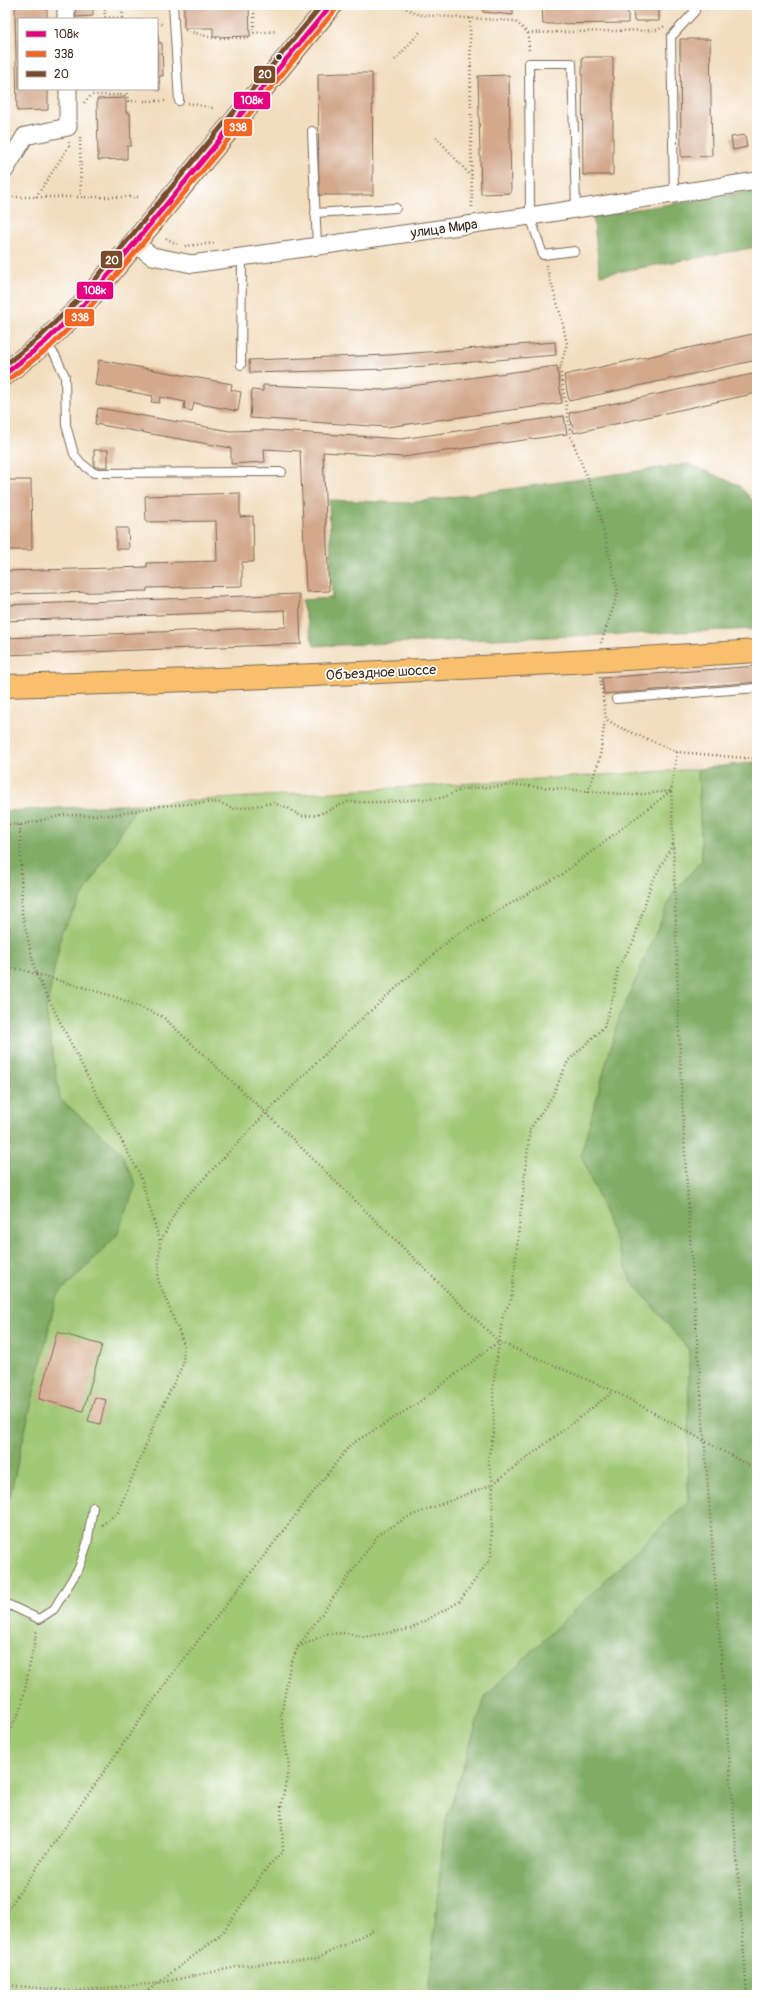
<svg xmlns="http://www.w3.org/2000/svg" width="762" height="2000" font-family="Pangolin,sans-serif">
<style>
.green{fill:#a0c874;stroke:#6e7949}
.forest{fill:#80ac66;stroke:#5e6b42}
.building{fill:#d3a88b}
.lines{fill:none;stroke-linecap:round;stroke-linejoin:round}
.service-casing{stroke:#7b6956;stroke-width:10}
.minor-casing{stroke:#7b6956;stroke-width:19}
.primary-casing{stroke:#7b6956;stroke-width:24}
.path{stroke:#7b6956;stroke-width:2.5;stroke-dasharray:1 3;stroke-linecap:butt}
.service{stroke:#fff;stroke-width:8}
.minor{stroke:#fff;stroke-width:17}
.primary{stroke:#f8bf6c;stroke-width:22}
.bus-1-casing{stroke:#fff;stroke-width:8}
.bus-2-casing{stroke:#fff;stroke-width:8}
.bus-3-casing{stroke:#fff;stroke-width:8}
.bus-1{stroke:#e5007d;stroke-width:5}
.bus-2{stroke:#f26522;stroke-width:5}
.bus-3{stroke:#7a4b2a;stroke-width:5}
.bus-dot{fill:#3b2a1e;stroke:#fff;stroke-width:1.5}
.labels{text-anchor:middle;stroke-width:3.5;stroke-linejoin:round;paint-order:stroke}
.street-label{font-size:14px;fill:#3b2a1e;stroke:#fff}
.line-badge{stroke:#fff;stroke-width:1.5}
.badge-label{font-size:11px;text-anchor:middle;font-weight:bold;fill:#fff}
</style>
<rect width="100%" height="100%" fill="#fff"/>
<filter id="ink" filterUnits="userSpaceOnUse"><feTurbulence type="fractalNoise" baseFrequency=".025" numOctaves="2"/><feDisplacementMap in="SourceGraphic" scale="8" xChannelSelector="R" yChannelSelector="G"/><feConvolveMatrix kernelMatrix="1 2 1 2 8 2 1 2 1" color-interpolation-filters="sRGB"/></filter>
<filter id="wash" filterUnits="userSpaceOnUse"><feTurbulence type="fractalNoise" baseFrequency=".012" numOctaves="4" result="noise"/><feDisplacementMap in="SourceGraphic" scale="16" xChannelSelector="R" yChannelSelector="G"/><feGaussianBlur stdDeviation="0.9" result="paint"/><feColorMatrix in="noise" values="0 0 0 0 0 0 0 0 0 0 0 0 0 0 0 0 0 1.4 0 .05"/><feComposite in="paint" operator="in"/></filter>
<g filter="url(#wash)">
<rect width="100%" height="100%" fill="#f2ddbe"/>
<path class="green" d="M 698,769 L 702,860 L 673,893 L 631,1280 L 689,1350 L 688,1502 L 486,1695 L 445,1824 L 428,1995 L 5,1995 L 5,1517 L 56,1297 L 117,1235 L 120,1151 L 60,1099 L 46,1011 L 62,930 L 138,804 Z"/>
<g class="forest">
<path d="M 753,191 L 757,211 L 757,247 L 600,275 L 593,216 Z"/>
<path d="M 689,464 L 738,485 L 757,505 L 757,629 L 314,646 L 301,600 L 332,598 L 329,500 L 408,503 Z"/>
<path d="M 757,762 L 757,1995 L 428,1995 L 445,1824 L 486,1695 L 688,1501 L 689,1350 L 631,1280 L 581,1154 L 618,1021 L 673,893 L 702,860 L 698,769 Z"/>
<path d="M 138,804 L 62,930 L 46,1011 L 60,1099 L 120,1151 L 136,1184 L 117,1235 L 56,1297 L 5,1517 L 5,811 Z"/>
</g>
<g id="blocks">
<g class="building">
<path d="M 15,5 L 47,5 L 47,19 L 19,19 L 19,89 L 48,89 L 48,110 L 17,111 Z"/>
<path d="M 75,5 L 93,5 L 93,16 L 76,17 Z"/>
<path d="M 184,5 L 249,5 L 250,36 L 213,37 L 213,28 L 184,28 Z"/>
<path d="M 484,5 L 513,5 L 513,15 L 483,12 Z"/>
<path d="M 542,5 L 628,5 L 628,23 L 543,24 Z"/>
<path d="M 633,5 L 659,5 L 659,21 L 634,21 Z"/>
<path d="M 157,28 L 159,43 L 162,43 L 163,76 L 159,76 L 160,90 L 157,90 Z"/>
<path d="M 680,39 L 710,39 L 712,156 L 681,157 Z"/>
<path d="M 582,57 L 613,57 L 613,175 L 583,175 Z"/>
<path d="M 343,73 L 372,73 L 373,195 L 319,195 L 318,74 Z"/>
<path d="M 509,75 L 511,193 L 481,194 L 478,76 Z"/>
<path d="M 126,98 L 126,113 L 130,113 L 131,146 L 127,146 L 127,159 L 98,160 L 97,99 Z"/>
<path d="M 745,135 L 747,147 L 733,150 L 731,137 Z"/>
<path d="M 757,333 L 757,360 L 569,401 L 564,375 Z"/>
<path d="M 555,342 L 556,355 L 389,369 L 250,373 L 249,360 L 389,355 Z"/>
<path d="M 99,360 L 232,384 L 231,390 L 241,392 L 238,411 L 194,403 L 192,411 L 184,409 L 185,402 L 160,397 L 159,403 L 151,402 L 153,396 L 95,385 Z"/>
<path d="M 557,366 L 562,403 L 387,427 L 250,418 L 252,390 L 263,391 L 263,385 L 382,390 Z"/>
<path d="M 757,373 L 757,393 L 574,433 L 569,413 Z"/>
<path d="M 98,408 L 230,431 L 263,430 L 401,439 L 564,416 L 567,434 L 403,457 L 323,452 L 329,591 L 306,592 L 300,451 L 264,449 L 265,462 L 231,464 L 231,448 L 95,424 Z"/>
<rect x="94" y="450" width="14" height="17"/>
<path d="M 5,480 L 31,480 L 32,550 L 5,550 Z"/>
<path d="M 240,493 L 240,517 L 253,516 L 254,562 L 242,562 L 242,586 L 147,588 L 147,591 L 5,594 L 5,571 L 147,567 L 147,563 L 217,561 L 216,521 L 146,522 L 145,496 Z"/>
<path d="M 116,528 L 128,528 L 129,549 L 116,549 Z"/>
<path d="M 299,594 L 301,644 L 5,655 L 5,638 L 286,627 L 285,610 L 5,621 L 5,605 Z"/>
<path d="M 757,666 L 757,682 L 604,694 L 602,678 Z"/>
<path d="M 57,1332 L 102,1345 L 83,1411 L 39,1399 Z"/>
<path d="M 95,1397 L 106,1400 L 100,1424 L 88,1421 Z"/>
</g>
</g>
</g>
<g filter="url(#ink)">
<use href="#blocks" fill-opacity="0" stroke="#7b6956" stroke-width="1"/>
<g class="lines">
<g class="service-casing">
<g id="service">
<path d="M 173,5 L 179,101"/>
<path d="M 312,131 L 317,246"/>
<path d="M 674,194 L 671,37 L 695,11 L 695,5"/>
<path d="M 315,213 L 396,208"/>
<path d="M 575,251 L 543,255 L 530,216 L 529,63 L 572,63 L 576,209"/>
<path d="M 45,343 L 55,355 L 65,376 L 66,425 L 74,454 L 81,463 L 94,473 L 282,472"/>
<path d="M 241,365 L 242,257"/>
<path d="M 616,699 L 757,688"/>
<path d="M 5,1603 L 39,1619 L 54,1609 L 79,1568 L 87,1544 L 93,1507"/>
</g>
</g>
<g class="minor-casing">
<g id="minor">
<path d="M 66,5 L 66,19"/>
<path d="M 5,170 L 25,136 L 68,127 L 68,89"/>
<path d="M 135,244 L 152,256 L 192,264 L 530,216 L 757,181"/>
</g>
</g>
<g class="primary-casing">
<g id="primary">
<path d="M 5,374 L 45,342 L 85,303 L 331,5"/>
<path d="M 5,686 C 256,679 507,667 757,651"/>
</g>
</g>
<g class="path">
<path d="M 104,5 L 105,17 L 123,18"/>
<path d="M 122,5 L 123,19"/>
<path d="M 254,5 L 254,33"/>
<path d="M 399,5 L 420,15 L 515,21 L 528,33 L 657,30 L 665,26"/>
<path d="M 706,9 L 742,5"/>
<path d="M 470,18 L 472,208"/>
<path d="M 157,24 L 163,24"/>
<path d="M 185,30 L 213,38 L 250,38 L 254,33 L 277,31"/>
<path d="M 528,33 L 529,53"/>
<path d="M 395,60 L 421,31"/>
<path d="M 127,89 L 128,101 L 168,101"/>
<path d="M 84,103 L 91,95 L 128,95"/>
<path d="M 188,103 L 213,108"/>
<path d="M 80,137 L 81,197"/>
<path d="M 436,137 L 471,176"/>
<path d="M 5,197 L 140,197"/>
<path d="M 36,197 L 69,146 L 69,142"/>
<path d="M 166,238 L 177,244"/>
<path d="M 185,246 L 216,243"/>
<path d="M 546,265 L 562,320 L 567,344 L 560,368 L 571,437 L 597,502 L 618,593 L 601,643"/>
<path d="M 600,677 L 606,719 L 619,727 L 677,752 L 757,759"/>
<path d="M 677,752 L 671,791 C 676,894 677,997 682,1100 C 698,1399 726,1697 747,1995"/>
<path d="M 588,792 L 600,757 L 605,719"/>
<path d="M 5,824 L 20,825 L 65,815 L 112,815 L 161,806 L 218,802 L 235,809 L 273,803 L 286,807 L 301,816 L 317,815 L 348,802 L 383,802 L 442,798 L 463,789 L 516,785 L 633,795 L 671,791"/>
<path d="M 20,825 L 22,913 L 36,974 L 96,1093 L 140,1175 L 160,1242"/>
<path d="M 5,967 L 19,969 L 116,997 L 163,1017 L 266,1113 L 499,1342 L 614,1391 L 757,1470"/>
<path d="M 102,1525 L 118,1512 L 156,1420 L 183,1364 L 184,1344 L 158,1280 L 160,1242 L 179,1205 L 266,1113 L 346,1033 L 454,936 L 562,874 L 671,791"/>
<path d="M 298,1647 L 327,1634 L 346,1633 L 364,1637 L 410,1629 L 459,1602 L 491,1558 L 493,1484 L 488,1459 L 494,1431 L 493,1387 L 503,1314 L 511,1301 L 530,1129 L 552,1097 L 568,1061 L 604,1027 L 614,994 L 618,967 L 633,943 L 651,884 L 673,844"/>
<path d="M 5,1739 L 21,1709 L 37,1629"/>
<path d="M 5,1913 L 173,1673 L 350,1445 L 415,1405 L 498,1342"/>
<path d="M 5,1985 L 73,1991 L 159,1983 L 241,1966 L 316,1959 L 373,1930"/>
<path d="M 142,1995 L 221,1935 L 268,1866 L 283,1851 L 281,1806 L 289,1766 L 281,1716 L 290,1666 L 298,1647 L 379,1534 L 408,1517 L 493,1484 L 614,1391"/>
</g>
<use href="#service" class="service"/>
<use href="#minor" class="minor"/>
<use href="#primary" class="primary"/>
<g class="bus-1-casing">
<path id="bus-1" d="M 5,374 L 45,342 L 85,303 L 331,5"/>
</g>
<g class="bus-2-casing">
<path id="bus-2" d="M 9,379 L 50,347 L 90,307 L 336,9"/>
</g>
<g class="bus-3-casing">
<path id="bus-3" d="M 5,365 L 40,337 L 80,298 L 322,5"/>
</g>
<use href="#bus-1" class="bus-1"/>
<use href="#bus-2" class="bus-2"/>
<use href="#bus-3" class="bus-3"/>
</g>
</g>
<circle class="bus-dot" cx="279" cy="57" r="3.5"/>
<g class="labels">
<g class="street-label">
<text transform="translate(444 228) rotate(-8)" y="5">улица Мира</text>
<text transform="translate(381 672) rotate(-3)" y="5">Объездное шоссе</text>
</g>
</g>
<g class="line-badge">
<rect x="253" y="65" width="23" height="19" rx="4" fill="#7a4b2a"/>
<rect x="233" y="91" width="38" height="19" rx="4" fill="#e5007d"/>
<rect x="223" y="118" width="30" height="19" rx="4" fill="#f26522"/>
<rect x="100" y="250" width="23" height="19" rx="4" fill="#7a4b2a"/>
<rect x="76" y="281" width="38" height="19" rx="4" fill="#e5007d"/>
<rect x="64" y="308" width="31" height="19" rx="4" fill="#f26522"/>
</g>
<g class="badge-label">
<text x="265" y="78">20</text>
<text x="252" y="104">108к</text>
<text x="238" y="131">338</text>
<text x="112" y="264">20</text>
<text x="95" y="294">108к</text>
<text x="80" y="321">338</text>
</g>
<rect width="762" height="2000" fill="none" stroke="#fff" stroke-width="20"/>
<rect x="18" y="18" width="140" height="72" fill="#ffffff" stroke="#b1aaa5"/>
<rect x="26" y="31" width="20" height="6" fill="#e5007d" stroke="#b1aaa5"/>
<text x="54" y="38" font-size="12" fill="#3b2a1e">108к</text>
<rect x="26" y="51" width="20" height="6" fill="#f26522" stroke="#b1aaa5"/>
<text x="54" y="58" font-size="12" fill="#3b2a1e">338</text>
<rect x="26" y="71" width="20" height="6" fill="#7a4b2a" stroke="#b1aaa5"/>
<text x="54" y="78" font-size="12" fill="#3b2a1e">20</text>
</svg>
